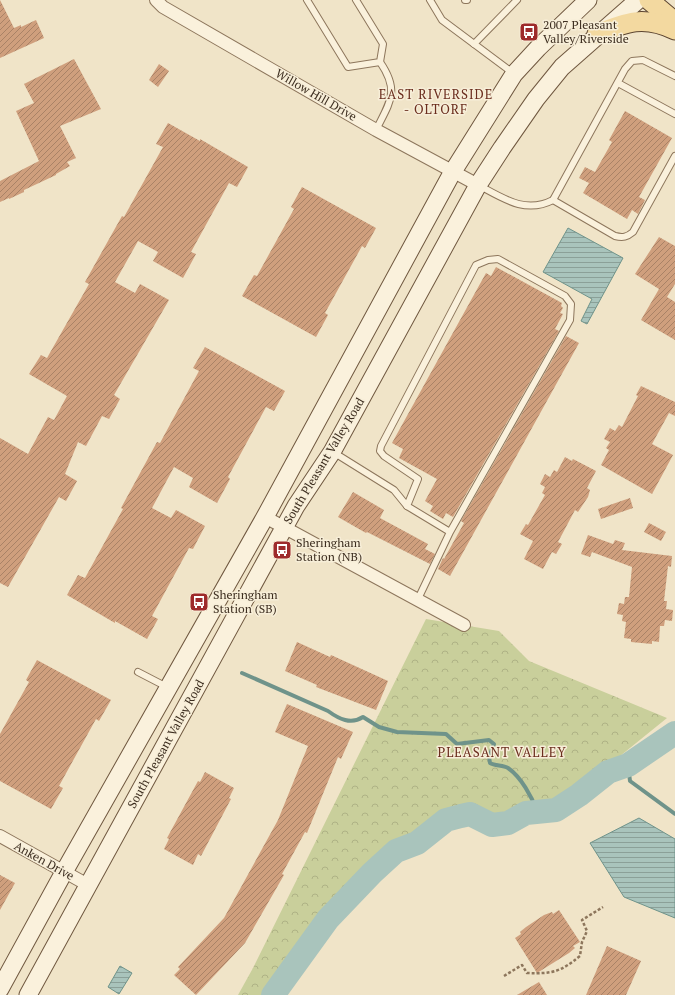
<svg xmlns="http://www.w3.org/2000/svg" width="675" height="995" font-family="'PT Serif',serif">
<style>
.forest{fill:url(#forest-crowns)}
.water{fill:url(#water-rules);stroke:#6f938a}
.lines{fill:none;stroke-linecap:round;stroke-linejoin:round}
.stream{stroke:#6f938a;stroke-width:4}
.river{stroke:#a9c4bc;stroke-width:24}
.building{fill:url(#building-hatch)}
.service-casing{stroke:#8d765c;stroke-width:8}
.minor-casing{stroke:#8d765c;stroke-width:14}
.secondary-casing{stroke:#6f573f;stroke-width:19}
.primary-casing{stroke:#5b4430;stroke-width:21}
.path{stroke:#8d765c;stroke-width:2.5;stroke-dasharray:3 2;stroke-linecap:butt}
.service{stroke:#faf1dc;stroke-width:6}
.minor{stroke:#faf1dc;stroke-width:12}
.secondary{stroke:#faf1dc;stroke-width:17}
.primary{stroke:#f3d9a0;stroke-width:19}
.labels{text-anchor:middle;stroke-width:3;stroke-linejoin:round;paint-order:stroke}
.poi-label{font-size:12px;fill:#3d2e20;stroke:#f7eed8;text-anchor:start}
.street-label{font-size:12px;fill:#3d2e20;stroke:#f7eed8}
.neighbourhood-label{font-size:13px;letter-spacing:1px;fill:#6b2e1e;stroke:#f7eed8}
</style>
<defs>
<pattern id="forest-crowns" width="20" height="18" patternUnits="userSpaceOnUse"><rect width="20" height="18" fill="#c9cf9b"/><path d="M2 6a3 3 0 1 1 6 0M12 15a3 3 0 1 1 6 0" fill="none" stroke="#aeb285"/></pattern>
<pattern id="water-rules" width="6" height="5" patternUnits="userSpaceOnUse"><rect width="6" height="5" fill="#a9c4bc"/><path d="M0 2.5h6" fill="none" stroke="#8ba098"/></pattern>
<pattern id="building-hatch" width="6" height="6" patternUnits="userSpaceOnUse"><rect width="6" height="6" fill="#cf9f7d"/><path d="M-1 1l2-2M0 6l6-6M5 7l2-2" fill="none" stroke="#a98266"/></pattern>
</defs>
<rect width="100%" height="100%" fill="#f0e4c8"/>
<path class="forest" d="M 426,619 L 499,631 L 529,661 L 667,718 L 562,803 L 543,804 L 493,821 L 470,809 L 454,813 L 430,826 L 409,842 L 378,861 L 321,921 L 272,995 L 238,995 L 253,968 Z"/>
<g class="water">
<path d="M 568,228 L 623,258 L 587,324 L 581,321 L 592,299 L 543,272 Z"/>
<path d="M 639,818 L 675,839 L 675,918 L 624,897 L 590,843 Z"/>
<path d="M 120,966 L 132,973 L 119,994 L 108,987 Z"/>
</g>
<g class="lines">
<g class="stream">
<path d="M 242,673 L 328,711 C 339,719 351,725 363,717 L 379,727 L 397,732 L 446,734 L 457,744 L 489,740 L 494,744 L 489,757 L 490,763 C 495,766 503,765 508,768 C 521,777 532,797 537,811"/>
<path d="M 628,765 L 630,781 L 675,814"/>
</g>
<path class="river" d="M 273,995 L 328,919 L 372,873 L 396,851 L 417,843 L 446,820 L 461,816 L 470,814 L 492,825 L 508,823 L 526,813 L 556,810 L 579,795 L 608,772 L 628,765 L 675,733"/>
</g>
<g class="building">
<path d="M 0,0 L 14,28 L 21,25 L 21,27 L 36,20 L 44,38 L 0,58 Z"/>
<path d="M 74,59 L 101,109 L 60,126 L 76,158 L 67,162 L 70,166 L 56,174 L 56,175 L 24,190 L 24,192 L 9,199 L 9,198 L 0,202 L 0,181 L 39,161 L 16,111 L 34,103 L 24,84 Z"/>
<path d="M 159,64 L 169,71 L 158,87 L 149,80 Z"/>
<path d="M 625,111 L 672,138 L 639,197 L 645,200 L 638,214 L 632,210 L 627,219 L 583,193 L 589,183 L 579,178 L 585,167 L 595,172 L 612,142 L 609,140 Z"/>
<path d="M 168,123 L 200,141 L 200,139 L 248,167 L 237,187 L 229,183 L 191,252 L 196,254 L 183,278 L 153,261 L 158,252 L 138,241 L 115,282 L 135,293 L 140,284 L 169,300 L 114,395 L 120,399 L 109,419 L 102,416 L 86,446 L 78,442 L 65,474 L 77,481 L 66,501 L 59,497 L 8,587 L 0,583 L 0,438 L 28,454 L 48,417 L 54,420 L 67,396 L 29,374 L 41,355 L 47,358 L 89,284 L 85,282 L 122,216 L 124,217 L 163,147 L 156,144 Z"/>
<path d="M 302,187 L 376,228 L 365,248 L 362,246 L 325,313 L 328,315 L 316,337 L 242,296 L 254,275 L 257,276 L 294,209 L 291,207 Z"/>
<path d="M 659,237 L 675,246 L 675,284 L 667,297 L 675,302 L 675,340 L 641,320 L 659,289 L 635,274 Z"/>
<path d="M 496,267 L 562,303 L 561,306 L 563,308 L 560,313 L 563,314 L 555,329 L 559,331 L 453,517 L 446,513 L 443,519 L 430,511 L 433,506 L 425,501 L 437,479 L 399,458 L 403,449 L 392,443 L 486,273 L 491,276 Z"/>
<path d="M 566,336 L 579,343 L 450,576 L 438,569 L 443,558 L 444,559 L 464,523 L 461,521 Z"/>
<path d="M 205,347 L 285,391 L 274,411 L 266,407 L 228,477 L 230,479 L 217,503 L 189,487 L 193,478 L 174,467 L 152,508 L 171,518 L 176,510 L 205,526 L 193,549 L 189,548 L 152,616 L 158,619 L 147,639 L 115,621 L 115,623 L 67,595 L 78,575 L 85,578 L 123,509 L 121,508 L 157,442 L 160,443 L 199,371 L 193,368 Z"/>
<path d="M 641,386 L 675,402 L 675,416 L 669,413 L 652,444 L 673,455 L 652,494 L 601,465 L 609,450 L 606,448 L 610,442 L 604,439 L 610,428 L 615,431 L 619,425 L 622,427 L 638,396 L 636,395 Z"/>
<path d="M 565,457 L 572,461 L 573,459 L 596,471 L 587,488 L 590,490 L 588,497 L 578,512 L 575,510 L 558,542 L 562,544 L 556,554 L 552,552 L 543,569 L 524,559 L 533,541 L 520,534 L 526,524 L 528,525 L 545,495 L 542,493 L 545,487 L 540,484 L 545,474 L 550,477 L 554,470 L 557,472 Z"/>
<path d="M 353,492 L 384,510 L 380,518 L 428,544 L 425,549 L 435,554 L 430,564 L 367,532 L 366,533 L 338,517 Z"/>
<path d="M 630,498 L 633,508 L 601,519 L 598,509 Z"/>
<path d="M 649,523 L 666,532 L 661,541 L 644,532 Z"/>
<path d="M 588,535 L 613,544 L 615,540 L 625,543 L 622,550 L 672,556 L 671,567 L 668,566 L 664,601 L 667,601 L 666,609 L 673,610 L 672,621 L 665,620 L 664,626 L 660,626 L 659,642 L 652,641 L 652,644 L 631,642 L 631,639 L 624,638 L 626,622 L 622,621 L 623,615 L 617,614 L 619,603 L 624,604 L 625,597 L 629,597 L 632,567 L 592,552 L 590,557 L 581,554 Z"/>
<path d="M 297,642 L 330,657 L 331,655 L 388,681 L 376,710 L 316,687 L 317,685 L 285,671 Z"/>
<path d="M 37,660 L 111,700 L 99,721 L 96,719 L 59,786 L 63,788 L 51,809 L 0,781 L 0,734 L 29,682 L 26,680 Z"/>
<path d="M 287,704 L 353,732 L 341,759 L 338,757 L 307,833 L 305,832 L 282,874 L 284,875 L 245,943 L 196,995 L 174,975 L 180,969 L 178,967 L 224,918 L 278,820 L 308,746 L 275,732 Z"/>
<path d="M 205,772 L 234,788 L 229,798 L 231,799 L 201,856 L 198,854 L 193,865 L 164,849 L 169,839 L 167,838 L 198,781 L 200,782 Z"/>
<path d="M 0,875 L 15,883 L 0,910 Z"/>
<path d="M 559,910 L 580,942 L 573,946 L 575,948 L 569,953 L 537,973 L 515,938 L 521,934 L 520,932 L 526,927 L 544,915 L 552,912 L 553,914 Z"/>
<path d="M 607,946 L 641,961 L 626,995 L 586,995 Z"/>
<path d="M 539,982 L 547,995 L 517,995 Z"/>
</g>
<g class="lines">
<g class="service-casing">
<g id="service">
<path d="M 307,0 L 348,67 L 380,62 L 383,44 L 356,0"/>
<path d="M 430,0 L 442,20 L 513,73"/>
<path d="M 465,0 L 467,0"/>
<path d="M 474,44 L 517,0"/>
<path d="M 618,83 L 675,114"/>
<path d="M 376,130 C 390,102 400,91 380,62"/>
<path d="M 480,186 C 504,199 526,214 553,200 L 625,69 L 632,61 L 643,60 L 675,76"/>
<path d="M 553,200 L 615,236 C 623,238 627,237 633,232 L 675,156"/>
<path d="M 333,452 L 394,490 L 407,506"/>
<path d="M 418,599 L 450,532 L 570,320 L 571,304 L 565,296 L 498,259 L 488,260 L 476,265 L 381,446 L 380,451 L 384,456 L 418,479 L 407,506 L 450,532"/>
<path d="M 138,672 L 167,687"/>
</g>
</g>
<g class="minor-casing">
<g id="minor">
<path d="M 156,0 L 163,7 L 376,130 L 478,185"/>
<path d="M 265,517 L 464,625"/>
<path d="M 0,836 L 88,885"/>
</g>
</g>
<g class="secondary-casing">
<g id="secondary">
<path d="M 0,989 L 64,872 L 265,517 L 452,173 L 514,74 L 538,48 L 588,0"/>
<path d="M 28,995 L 296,506 L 332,452 L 478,185 L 502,148 L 536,99 L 562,67 L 638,0"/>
</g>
</g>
<g class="primary-casing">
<g id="primary">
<path d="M 649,0 L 675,22"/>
<path d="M 597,34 C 626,22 644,15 675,30"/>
</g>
</g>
<path class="path" d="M 504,976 L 522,965 L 527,973 C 553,974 560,972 580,956 L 582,942 L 587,931 L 582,920 L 603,907"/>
<use href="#service" class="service"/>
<use href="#minor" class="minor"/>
<use href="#secondary" class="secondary"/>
<use href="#primary" class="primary"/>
</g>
<defs>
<g id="bus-square" transform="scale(1)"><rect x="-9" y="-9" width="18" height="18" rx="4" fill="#9e2a2b" stroke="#f7eed8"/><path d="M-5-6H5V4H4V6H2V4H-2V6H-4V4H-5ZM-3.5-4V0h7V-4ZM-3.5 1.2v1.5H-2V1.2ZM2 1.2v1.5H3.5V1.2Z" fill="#fff"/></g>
</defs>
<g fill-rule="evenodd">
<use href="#bus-square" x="529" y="32"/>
<use href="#bus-square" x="282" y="550"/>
<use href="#bus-square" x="199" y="602"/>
</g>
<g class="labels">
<g class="poi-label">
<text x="543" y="29">2007 Pleasant<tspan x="543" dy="14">Valley/Riverside</tspan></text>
<text x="296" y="547">Sheringham<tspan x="296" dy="14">Station (NB)</tspan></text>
<text x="213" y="599">Sheringham<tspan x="213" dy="14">Station (SB)</tspan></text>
</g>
<g class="street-label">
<text transform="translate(316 95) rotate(30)" y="4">Willow Hill Drive</text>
<text transform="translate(324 461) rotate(-59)" y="4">South Pleasant Valley Road</text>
<text transform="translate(166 744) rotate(-61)" y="4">South Pleasant Valley Road</text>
<text transform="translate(44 861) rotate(29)" y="4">Anken Drive</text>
</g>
<g class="neighbourhood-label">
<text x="436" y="99">EAST RIVERSIDE<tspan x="436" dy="15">- OLTORF</tspan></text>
<text x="502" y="757">PLEASANT VALLEY</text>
</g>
</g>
</svg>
